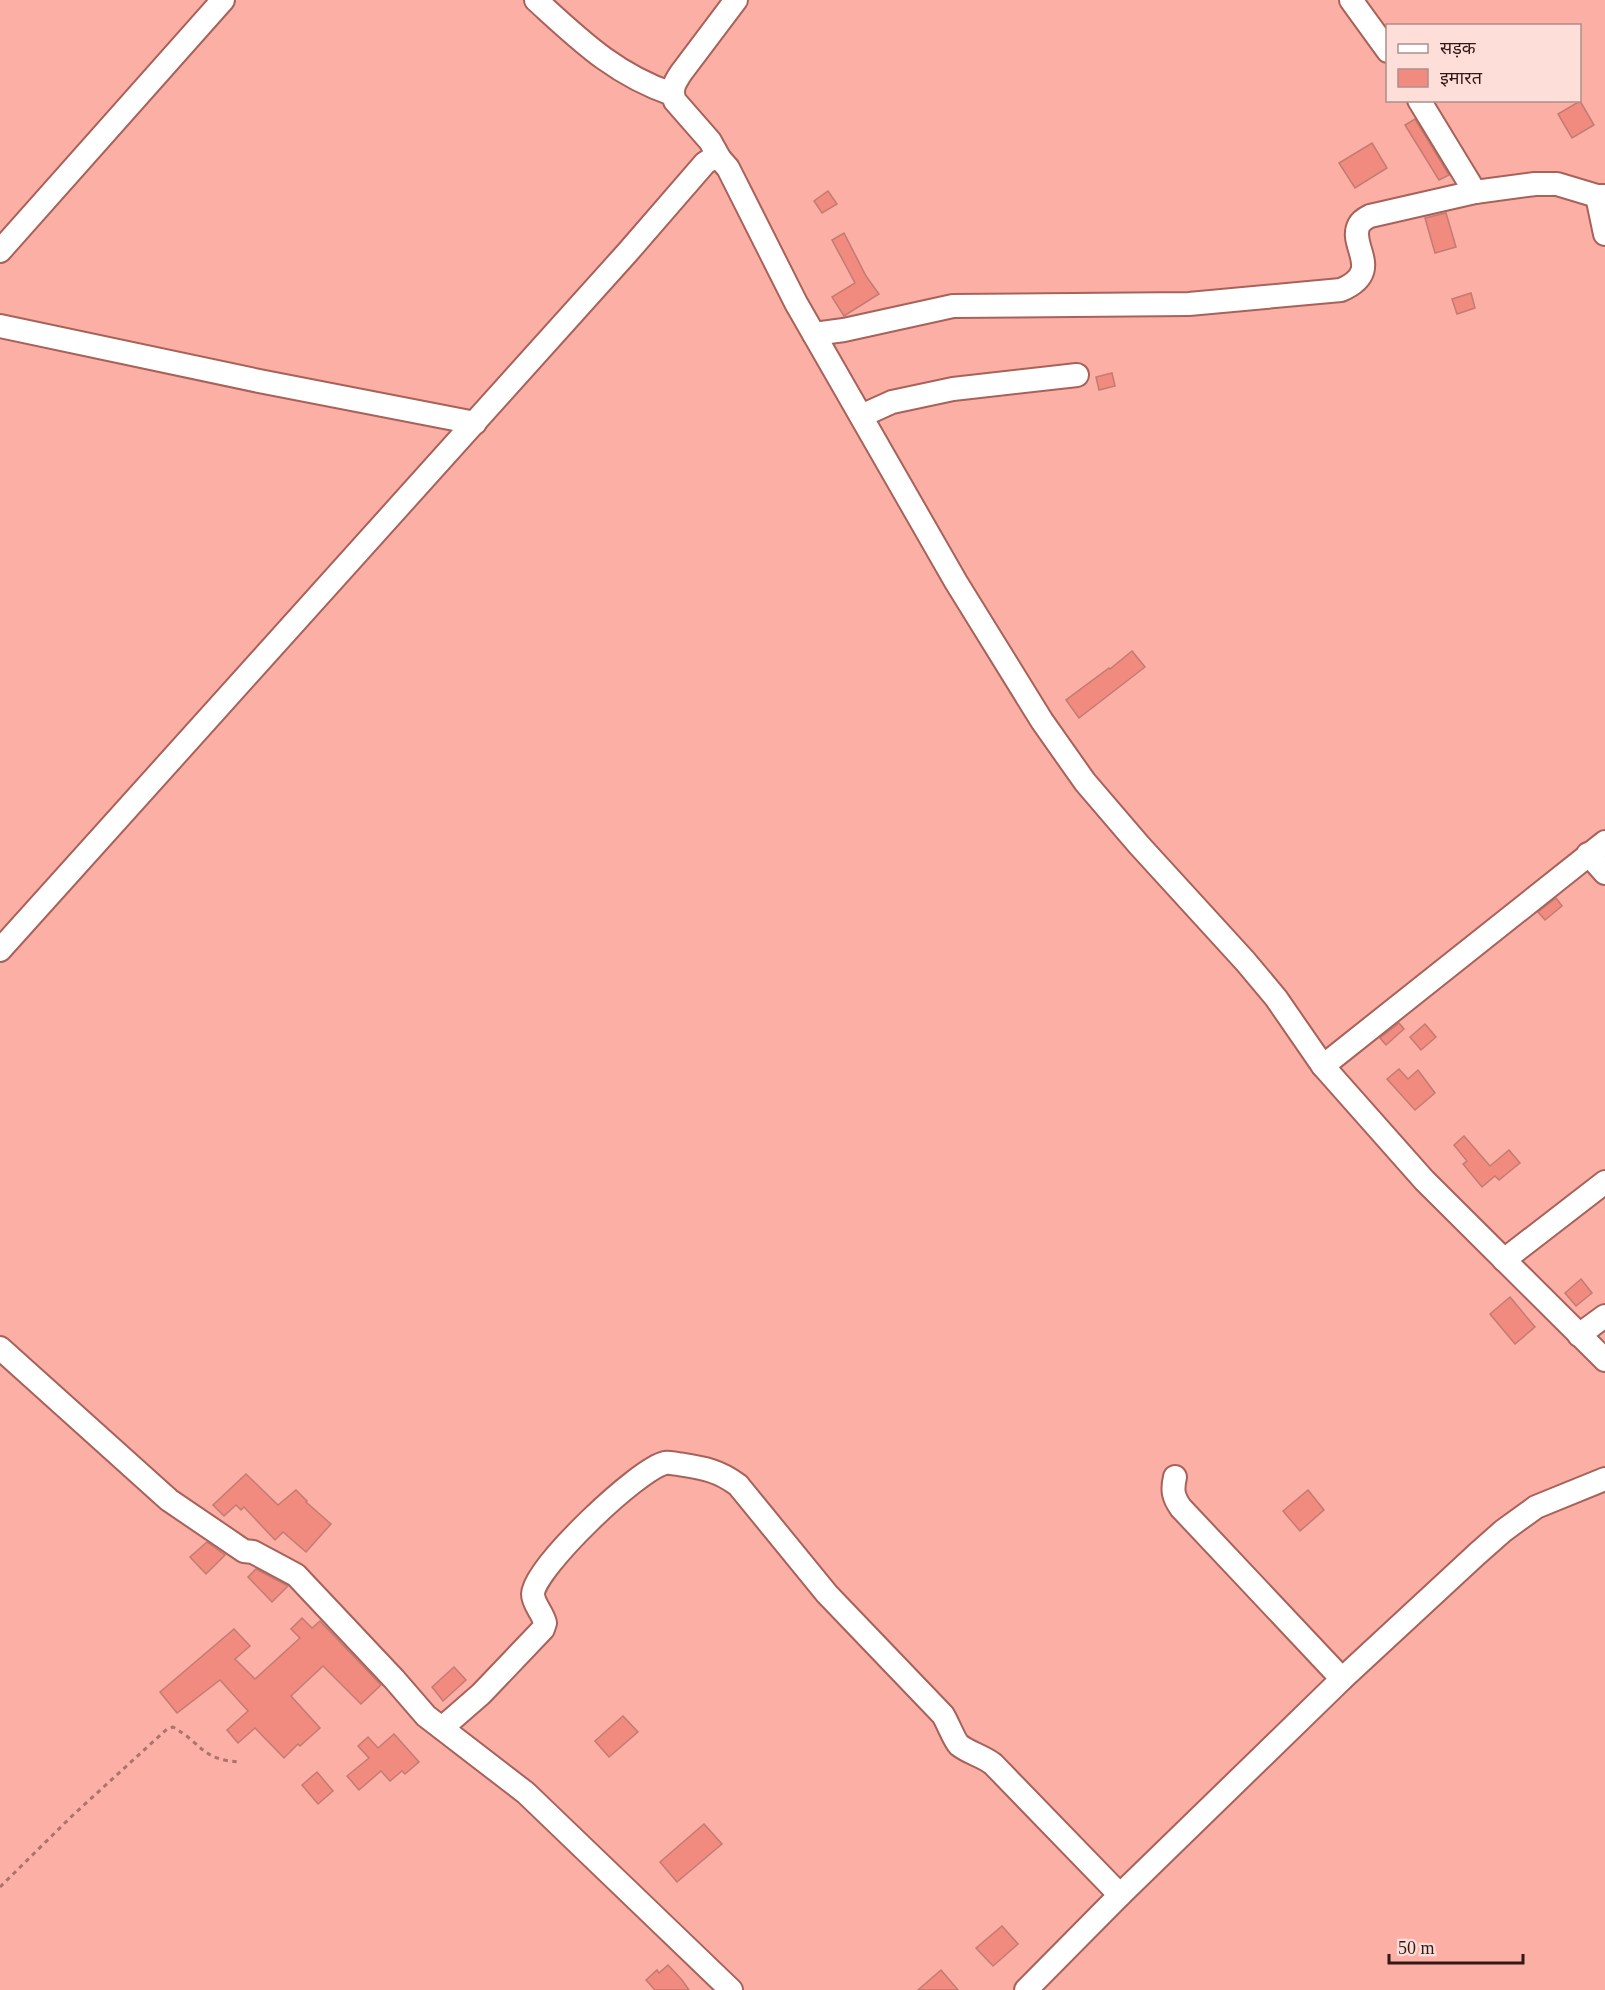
<svg xmlns="http://www.w3.org/2000/svg" width="1605" height="1990" font-family="'Times New Roman','Noto Sans Devanagari',serif">
<style>
.building{fill:#f18b7f;stroke:#c37b72;stroke-width:1.5}
.lines{fill:none;stroke-linecap:round;stroke-linejoin:round}
.minor-casing{stroke:#a7625a;stroke-width:26}
.path{stroke:#ac736b;stroke-width:3;stroke-dasharray:4.5 4.5;stroke-linecap:butt}
.minor{stroke:#fff;stroke-width:22}
</style>
<rect width="100%" height="100%" fill="#fbafa5"/>
<g class="building">
<path d="M 1580,101 L 1594,125 L 1572,138 L 1558,114 Z"/>
<path d="M 1415,119 L 1449,175 L 1439,180 L 1405,125 Z"/>
<path d="M 1372,143 L 1387,168 L 1355,188 L 1339,163 Z"/>
<path d="M 828,191 L 837,204 L 822,213 L 814,201 Z"/>
<path d="M 1446,213 L 1456,247 L 1435,253 L 1425,218 Z"/>
<path d="M 844,233 L 866,276 L 879,294 L 844,316 L 832,297 L 855,283 L 832,240 Z"/>
<path d="M 1471,293 L 1475,308 L 1457,314 L 1452,299 Z"/>
<path d="M 1112,373 L 1115,386 L 1099,390 L 1096,377 Z"/>
<path d="M 1132,651 L 1145,667 L 1079,718 L 1066,700 L 1109,668 L 1110,669 Z"/>
<path d="M 1556,898 L 1562,906 L 1545,920 L 1538,912 Z"/>
<path d="M 1399,1023 L 1404,1029 L 1386,1045 L 1380,1038 Z"/>
<path d="M 1425,1024 L 1436,1037 L 1421,1050 L 1410,1037 Z"/>
<path d="M 1399,1069 L 1408,1079 L 1418,1070 L 1435,1093 L 1415,1110 L 1387,1079 Z"/>
<path d="M 1464,1136 L 1490,1166 L 1509,1150 L 1520,1163 L 1499,1180 L 1495,1176 L 1482,1187 L 1463,1164 L 1467,1161 L 1454,1145 Z"/>
<path d="M 1581,1279 L 1592,1293 L 1576,1306 L 1565,1293 Z"/>
<path d="M 1510,1297 L 1535,1327 L 1515,1344 L 1490,1314 Z"/>
<path d="M 246,1474 L 278,1505 L 296,1490 L 307,1501 L 306,1502 L 331,1524 L 306,1552 L 283,1532 L 275,1540 L 244,1507 L 241,1510 L 236,1505 L 224,1516 L 213,1505 Z"/>
<path d="M 1308,1490 L 1324,1510 L 1300,1531 L 1283,1511 Z"/>
<path d="M 207,1542 L 225,1555 L 206,1574 L 190,1557 Z"/>
<path d="M 256,1569 L 288,1586 L 272,1602 L 248,1577 Z"/>
<path d="M 302,1618 L 312,1628 L 320,1621 L 381,1685 L 361,1704 L 323,1666 L 291,1696 L 320,1728 L 300,1746 L 298,1744 L 284,1758 L 255,1728 L 238,1743 L 227,1730 L 248,1711 L 220,1680 L 177,1713 L 160,1692 L 234,1629 L 250,1646 L 235,1659 L 255,1679 L 300,1638 L 291,1629 Z"/>
<path d="M 454,1667 L 466,1680 L 443,1701 L 432,1687 Z"/>
<path d="M 623,1716 L 638,1732 L 609,1757 L 595,1741 Z"/>
<path d="M 394,1734 L 419,1762 L 405,1774 L 402,1771 L 390,1781 L 381,1771 L 359,1790 L 347,1776 L 369,1758 L 358,1746 L 368,1737 L 378,1748 Z"/>
<path d="M 317,1772 L 333,1791 L 318,1804 L 302,1785 Z"/>
<path d="M 704,1824 L 722,1844 L 677,1882 L 660,1862 Z"/>
<path d="M 1002,1926 L 1018,1944 L 993,1966 L 976,1948 Z"/>
<path d="M 668,1965 L 682,1980 L 689,1990 L 655,1990 L 646,1980 L 657,1970 L 659,1973 Z"/>
<path d="M 941,1970 L 958,1990 L 918,1990 Z"/>
</g>
<g class="lines">
<g class="minor-casing">
<g id="minor">
<path d="M 536,0 C 580,40 614,74 672,94"/>
<path d="M 1351,0 L 1388,51"/>
<path d="M 1419,100 L 1475,192"/>
<path d="M 720,159 L 710,141 L 675,101 C 670,90 675,82 681,73 L 736,0"/>
<path d="M 1597,196 L 1605,234"/>
<path d="M 0,251 L 223,0"/>
<path d="M 0,326 L 259,381 L 475,423"/>
<path d="M 814,334 L 844,330 L 953,306 L 1189,304 L 1341,290 C 1385,271 1348,246 1359,225 C 1361,221 1366,218 1370,216 L 1475,192 L 1535,184 L 1557,184 L 1597,196 L 1605,196"/>
<path d="M 861,416 L 892,402 L 953,389 L 1077,375"/>
<path d="M 1588,854 L 1605,873"/>
<path d="M 0,950 L 627,253 L 705,163 L 713,158 L 720,159 L 728,168 L 796,303 L 956,582 L 1042,721 L 1085,782 L 1139,845 L 1245,961 L 1276,998 L 1323,1066 L 1424,1180 L 1605,1360"/>
<path d="M 1323,1066 L 1605,842"/>
<path d="M 1504,1260 L 1605,1182"/>
<path d="M 1579,1335 L 1605,1316"/>
<path d="M 0,1348 L 169,1500 L 244,1551 L 253,1552 L 296,1575 L 394,1679 L 426,1716 L 526,1793 L 731,1990"/>
<path d="M 1175,1477 C 1172,1490 1173,1497 1181,1508 L 1342,1679"/>
<path d="M 442,1728 L 481,1694 L 543,1629 L 545,1623 C 543,1613 533,1604 533,1594 C 534,1568 638,1469 665,1463 C 668,1462 675,1464 678,1464 C 703,1468 718,1470 738,1485 L 827,1594 L 943,1715 C 948,1723 954,1740 959,1745 C 969,1753 983,1756 993,1764 L 1120,1895"/>
<path d="M 1026,1990 L 1120,1895 L 1342,1679 L 1477,1554 L 1503,1531 L 1536,1507 L 1605,1479"/>
</g>
</g>
<path class="path" d="M 0,1887 L 73,1815 L 167,1729 L 173,1727 C 203,1744 201,1760 240,1762"/>
<use href="#minor" class="minor"/>
</g>
<rect x="1386" y="24" width="195" height="78" fill="#feded9" stroke="#ad8f8b" stroke-width="1.5"/>
<rect x="1398" y="44" width="30" height="9" fill="#ffffff" stroke="#ad8f8b" stroke-width="1.5"/>
<text x="1440" y="54" font-size="18" fill="#341815">सड़क</text>
<rect x="1398" y="69" width="30" height="18" fill="#f18b7f" stroke="#ad8f8b" stroke-width="1.5"/>
<text x="1440" y="84" font-size="18" fill="#341815">इमारत</text>
<path d="M1389 1954v9h134v-9" fill="none" stroke="#341815" stroke-width="3"/>
<text x="1398" y="1954" font-size="18" fill="#341815" stroke="#feded9" stroke-width="4.5" paint-order="stroke">50 m</text>
</svg>
